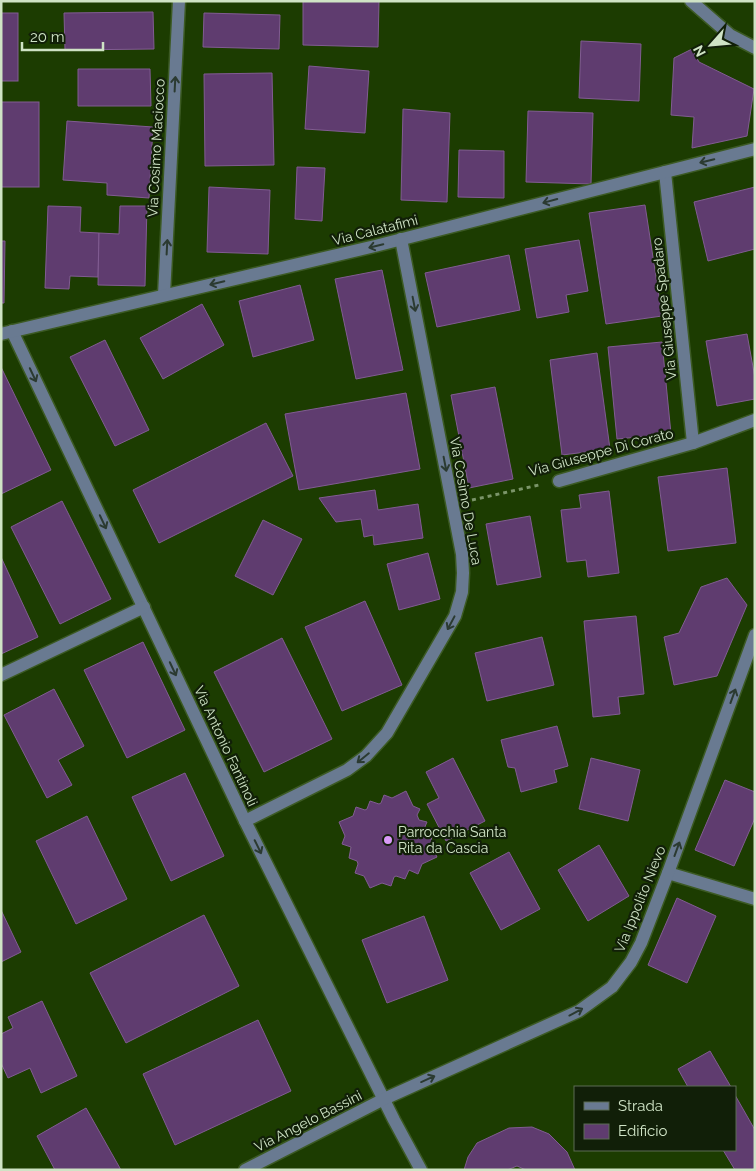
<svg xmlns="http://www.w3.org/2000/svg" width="756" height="1171" font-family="Raleway,sans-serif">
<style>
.building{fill:#5f3c6f;stroke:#815c92}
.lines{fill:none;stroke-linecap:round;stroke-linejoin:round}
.minor-casing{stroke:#3c5a24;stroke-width:15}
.path{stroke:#7b9569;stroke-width:3;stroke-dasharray:4 4;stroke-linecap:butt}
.minor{stroke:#697a91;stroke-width:12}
.oneway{stroke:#2b3a31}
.poi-dot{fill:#d99af7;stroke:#111f08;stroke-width:2}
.labels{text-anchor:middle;stroke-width:4.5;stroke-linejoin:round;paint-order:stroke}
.street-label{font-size:14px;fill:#cfe3c5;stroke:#111f08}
.poi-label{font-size:14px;fill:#cfe3c5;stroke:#111f08;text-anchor:start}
</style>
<rect width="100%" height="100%" fill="#1c3c01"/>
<g class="building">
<path d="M 303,1 L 379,1 L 378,47 L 303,45 Z"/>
<path d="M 153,12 L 154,49 L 65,50 L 64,13 Z"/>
<rect x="1" y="13" width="17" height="68"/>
<path d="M 204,13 L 280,15 L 279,49 L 203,47 Z"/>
<path d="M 581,41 L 641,44 L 639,101 L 579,98 Z"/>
<path d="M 692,49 L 699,62 L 754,89 L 747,136 L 692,148 L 694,117 L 671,115 L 674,58 Z"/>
<path d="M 309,66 L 369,71 L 365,133 L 305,129 Z"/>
<path d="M 78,69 L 150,69 L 151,106 L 78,106 Z"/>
<path d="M 272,73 L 274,165 L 205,166 L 204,74 Z"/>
<rect x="1" y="102" width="38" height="85"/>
<path d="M 403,109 L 450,113 L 447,202 L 401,200 Z"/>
<path d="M 528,111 L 593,113 L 591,184 L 526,182 Z"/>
<path d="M 67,121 L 153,127 L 149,198 L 107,195 L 107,183 L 63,180 Z"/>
<path d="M 459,150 L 504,151 L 504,198 L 458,197 Z"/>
<path d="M 297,167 L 325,168 L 322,221 L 295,219 Z"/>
<path d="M 209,187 L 270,190 L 268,254 L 207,252 Z"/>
<path d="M 755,187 L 755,249 L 708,261 L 694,202 Z"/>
<path d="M 645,205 L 662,316 L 606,324 L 589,213 Z"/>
<path d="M 48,206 L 81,207 L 80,232 L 99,233 L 98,277 L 70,276 L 69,289 L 45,288 Z"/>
<path d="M 120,206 L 147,206 L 145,286 L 98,285 L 99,233 L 119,234 Z"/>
<path d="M 579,240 L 588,291 L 566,295 L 569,312 L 537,318 L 525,249 Z"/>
<path d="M 1,241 L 5,241 L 4,303 L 1,303 Z"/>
<path d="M 509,255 L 520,310 L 437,327 L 425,273 Z"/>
<path d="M 382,270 L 403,370 L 356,379 L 335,279 Z"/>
<path d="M 300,285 L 314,340 L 253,357 L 239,301 Z"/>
<path d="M 202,304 L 224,345 L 163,379 L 140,338 Z"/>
<path d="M 747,334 L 755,378 L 755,399 L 717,406 L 706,341 Z"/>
<path d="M 105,340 L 149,430 L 115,446 L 70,357 Z"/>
<path d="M 662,342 L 671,434 L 617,439 L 608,347 Z"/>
<path d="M 597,353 L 610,449 L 562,455 L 550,360 Z"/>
<path d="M 1,367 L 51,470 L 1,494 Z"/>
<path d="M 495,387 L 513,479 L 469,488 L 451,395 Z"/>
<path d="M 406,393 L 420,469 L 299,490 L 285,414 Z"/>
<path d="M 266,423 L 293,476 L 159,543 L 133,490 Z"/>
<path d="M 727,468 L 736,543 L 668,551 L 658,477 Z"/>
<path d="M 375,490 L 378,510 L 418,504 L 423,538 L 374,545 L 373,535 L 364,537 L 361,519 L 336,522 L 319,498 Z"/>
<path d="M 609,491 L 619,573 L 588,577 L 586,560 L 567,562 L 561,510 L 581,508 L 579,495 Z"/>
<path d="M 62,501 L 111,599 L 60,624 L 11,527 Z"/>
<path d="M 530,516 L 541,577 L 497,585 L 486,524 Z"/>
<path d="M 263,520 L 302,539 L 273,595 L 235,576 Z"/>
<path d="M 428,553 L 440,599 L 399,610 L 387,564 Z"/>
<path d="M 1,557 L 38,637 L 1,654 Z"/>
<path d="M 727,578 L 747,605 L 717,676 L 674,685 L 664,637 L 679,633 L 701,587 Z"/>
<path d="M 365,601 L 402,685 L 342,711 L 305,627 Z"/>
<path d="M 636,616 L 644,694 L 618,697 L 620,714 L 593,717 L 584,621 Z"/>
<path d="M 542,637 L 554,685 L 487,701 L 475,653 Z"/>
<path d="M 282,638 L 332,739 L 264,772 L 214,672 Z"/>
<path d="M 143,642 L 185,730 L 127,758 L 84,670 Z"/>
<path d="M 54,689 L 84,746 L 58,760 L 72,785 L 47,798 L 4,715 Z"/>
<path d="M 557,726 L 568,766 L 554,770 L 557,782 L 521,792 L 515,768 L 508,767 L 501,740 Z"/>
<path d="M 453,758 L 485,821 L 446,841 L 427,804 L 439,798 L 426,772 Z"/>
<path d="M 591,758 L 640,770 L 628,821 L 579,809 Z"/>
<path d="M 185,773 L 224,856 L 171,881 L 132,797 Z"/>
<path d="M 725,780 L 755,792 L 755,818 L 734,866 L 695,850 Z"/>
<path d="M 406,791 L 413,806 L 420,809 L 417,815 L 419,820 L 427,822 L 424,829 L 426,835 L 432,837 L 430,843 L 437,857 L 422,864 L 418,874 L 409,870 L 405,879 L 396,876 L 394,877 L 391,886 L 382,883 L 370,888 L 364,876 L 355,873 L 358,864 L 357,861 L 349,858 L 351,847 L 342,844 L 345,836 L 339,822 L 353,816 L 356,807 L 365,810 L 367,809 L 370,801 L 379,804 L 381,803 L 384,795 L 392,798 Z"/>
<path d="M 87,816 L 127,899 L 76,924 L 36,841 Z"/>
<path d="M 599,845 L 629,896 L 588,921 L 558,870 Z"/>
<path d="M 509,852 L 540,909 L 501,930 L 470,873 Z"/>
<path d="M 677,898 L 716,916 L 687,983 L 648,965 Z"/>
<path d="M 1,910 L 21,952 L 1,962 Z"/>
<path d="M 204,915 L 239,986 L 126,1043 L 90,973 Z"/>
<path d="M 424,916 L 448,980 L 387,1003 L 362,940 Z"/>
<path d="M 42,1001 L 77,1076 L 41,1093 L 30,1068 L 8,1078 L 1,1063 L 1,1034 L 13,1028 L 8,1017 Z"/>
<path d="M 258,1020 L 291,1091 L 175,1145 L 143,1074 Z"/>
<path d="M 710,1051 L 731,1087 L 688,1087 L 678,1069 Z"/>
<path d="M 735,1095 L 755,1130 L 755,1168 L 751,1170 L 735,1170 L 723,1150 L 735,1150 Z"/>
<path d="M 86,1108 L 121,1170 L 55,1170 L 37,1136 Z"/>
<path d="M 532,1127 L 549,1134 L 567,1152 L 575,1170 L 526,1170 L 517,1166 L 507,1170 L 464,1170 L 468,1157 L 477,1143 L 509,1128 Z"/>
</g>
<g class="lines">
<g class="minor-casing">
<g id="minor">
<path d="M 691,1 L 730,35 L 755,48"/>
<path d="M 665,172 L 693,443"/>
<path d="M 164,295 L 179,1"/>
<path d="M 12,331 L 245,821 L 394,1120 L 421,1170"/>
<path d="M 1,334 L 375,246 L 755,149"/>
<path d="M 559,481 L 693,443 L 755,420"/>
<path d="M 1,675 L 144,607"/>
<path d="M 245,821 L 347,770 L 366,756 L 387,733 L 455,616 L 462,592 L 463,573 L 462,554 L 401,239"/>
<path d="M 668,873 L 755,899"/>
<path d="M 245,1170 L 384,1099 L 579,1011 L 612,987 L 631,962 L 641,943 L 668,873 L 755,635"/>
</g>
</g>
<path class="path" d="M 472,500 L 539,485"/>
<use href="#minor" class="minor"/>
</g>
<defs><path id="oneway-shaft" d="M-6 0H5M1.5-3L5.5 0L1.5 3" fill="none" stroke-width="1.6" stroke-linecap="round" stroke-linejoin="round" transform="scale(1.25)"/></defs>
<g class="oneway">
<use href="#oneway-shaft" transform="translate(175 84) rotate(-87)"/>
<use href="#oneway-shaft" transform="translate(707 161) rotate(166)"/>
<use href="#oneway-shaft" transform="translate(550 201) rotate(165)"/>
<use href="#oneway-shaft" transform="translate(376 246) rotate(166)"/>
<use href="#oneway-shaft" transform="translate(167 247) rotate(-87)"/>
<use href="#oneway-shaft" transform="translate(217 283) rotate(167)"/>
<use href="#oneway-shaft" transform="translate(414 304) rotate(79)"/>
<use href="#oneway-shaft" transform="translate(33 375) rotate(65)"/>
<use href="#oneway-shaft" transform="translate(445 464) rotate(79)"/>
<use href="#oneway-shaft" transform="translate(103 522) rotate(65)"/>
<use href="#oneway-shaft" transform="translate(451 623) rotate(118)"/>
<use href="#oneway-shaft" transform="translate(173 669) rotate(65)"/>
<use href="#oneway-shaft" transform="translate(733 696) rotate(-70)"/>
<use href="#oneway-shaft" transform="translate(363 758) rotate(141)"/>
<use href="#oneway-shaft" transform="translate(258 847) rotate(64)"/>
<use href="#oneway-shaft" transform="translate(677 849) rotate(-70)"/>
<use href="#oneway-shaft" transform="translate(576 1012) rotate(-28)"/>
<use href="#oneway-shaft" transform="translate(428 1079) rotate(-24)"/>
</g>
<circle class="poi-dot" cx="388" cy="840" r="5"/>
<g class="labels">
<g class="street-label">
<text transform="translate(156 148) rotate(-87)" y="5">Via Cosimo Maciocco</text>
<text transform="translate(375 230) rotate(-14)" y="5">Via Calatafimi</text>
<text transform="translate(664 309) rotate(-96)" y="5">Via Giuseppe Spadaro</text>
<text transform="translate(601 452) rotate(-15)" y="5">Via Giuseppe Di Corato</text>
<text transform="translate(466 501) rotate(80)" y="5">Via Cosimo De Luca</text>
<text transform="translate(226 746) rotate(65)" y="5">Via Antonio Fantinoli</text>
<text transform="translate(640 899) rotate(-68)" y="5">Via Ippolito Nievo</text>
<text transform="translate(308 1121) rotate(-27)" y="5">Via Angelo Bassini</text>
</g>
<g class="poi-label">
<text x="398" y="837">Parrocchia Santa<tspan x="398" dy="16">Rita da Cascia</tspan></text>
</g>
</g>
<rect width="756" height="1171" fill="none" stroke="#cfe3c5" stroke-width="5"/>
<rect x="574" y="1086" width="162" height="65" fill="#111f08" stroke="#5d6d54"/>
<rect x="584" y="1102" width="25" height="8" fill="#697a91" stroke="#5d6d54"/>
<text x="618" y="1111" font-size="15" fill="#cfe3c5">Strada</text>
<rect x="584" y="1124" width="25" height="15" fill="#5f3c6f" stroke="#5d6d54"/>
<text x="618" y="1136" font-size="15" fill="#cfe3c5">Edificio</text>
<g transform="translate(711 45) rotate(243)" stroke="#111f08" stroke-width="4" paint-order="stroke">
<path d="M0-4L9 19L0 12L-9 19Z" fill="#cfe3c5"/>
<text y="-8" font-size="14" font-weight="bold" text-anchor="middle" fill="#cfe3c5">N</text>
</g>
<path d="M22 42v8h81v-8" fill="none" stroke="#cfe3c5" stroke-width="2.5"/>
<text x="30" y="42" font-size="15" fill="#cfe3c5" stroke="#111f08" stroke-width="4" paint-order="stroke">20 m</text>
</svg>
